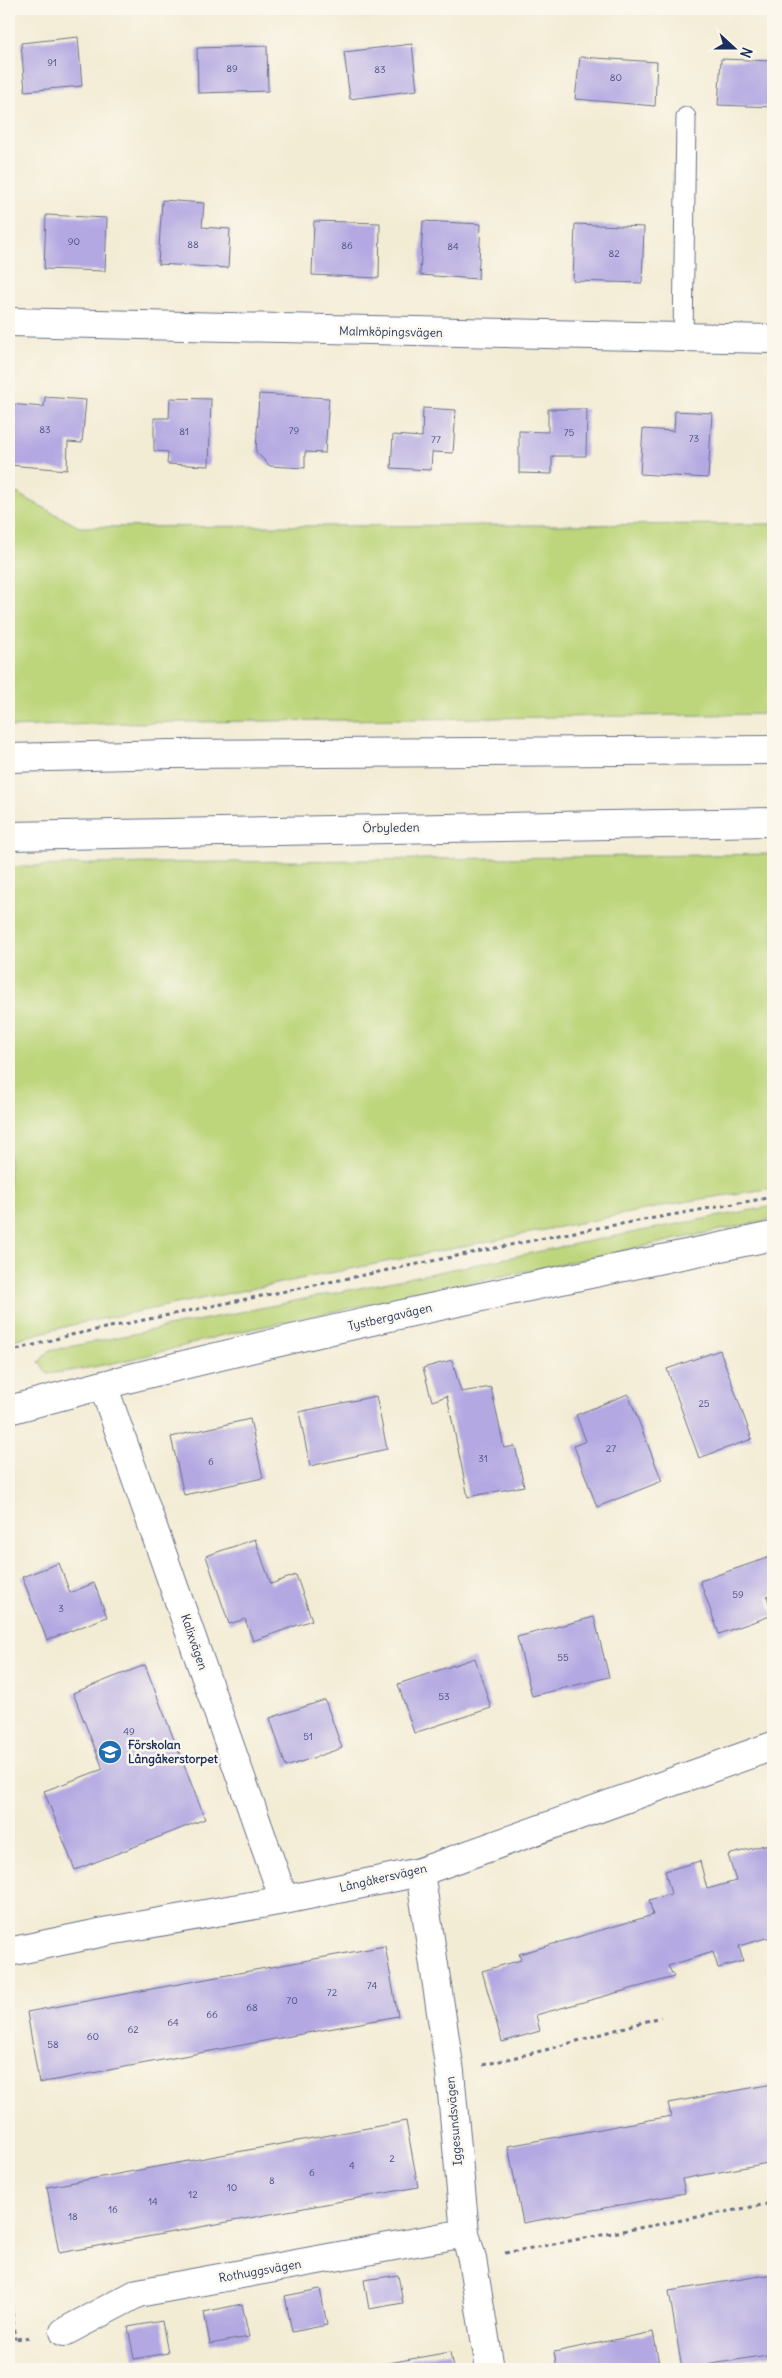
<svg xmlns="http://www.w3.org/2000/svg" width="782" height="2378" font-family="Delius,sans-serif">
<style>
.green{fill:#bdd67b;stroke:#6c826c}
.building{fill:#b3a8e2}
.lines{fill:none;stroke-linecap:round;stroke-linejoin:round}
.lane-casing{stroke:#677188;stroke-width:21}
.street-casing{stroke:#677188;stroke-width:30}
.secondary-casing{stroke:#677188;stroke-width:30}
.path{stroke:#677188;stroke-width:3;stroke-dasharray:4 4;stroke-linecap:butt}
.lane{stroke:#fff;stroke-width:19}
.street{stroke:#fff;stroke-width:28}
.secondary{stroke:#fff;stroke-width:28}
.labels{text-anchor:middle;stroke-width:5;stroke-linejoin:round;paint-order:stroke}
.number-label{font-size:10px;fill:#414d7f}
.street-label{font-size:12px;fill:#1b2f5e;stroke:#fbf7ec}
.poi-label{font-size:12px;font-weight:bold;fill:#1b2f5e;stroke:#fbf7ec;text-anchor:start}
</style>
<rect width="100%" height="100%" fill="#fbf7ec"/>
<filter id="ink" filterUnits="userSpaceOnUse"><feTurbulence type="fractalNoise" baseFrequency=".02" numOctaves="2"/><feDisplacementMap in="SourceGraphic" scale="10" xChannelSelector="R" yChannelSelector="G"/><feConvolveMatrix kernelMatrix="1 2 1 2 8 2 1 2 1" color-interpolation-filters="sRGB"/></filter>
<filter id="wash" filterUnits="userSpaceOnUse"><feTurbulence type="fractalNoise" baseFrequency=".0096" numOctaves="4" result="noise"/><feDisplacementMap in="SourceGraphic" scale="20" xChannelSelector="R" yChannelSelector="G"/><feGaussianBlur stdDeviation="1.12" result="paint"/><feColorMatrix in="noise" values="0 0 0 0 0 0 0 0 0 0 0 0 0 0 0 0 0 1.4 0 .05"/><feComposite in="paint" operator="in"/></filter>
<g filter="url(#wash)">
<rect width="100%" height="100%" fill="#f3ecd5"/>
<g class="green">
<path d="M 9,489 L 79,527 L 773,524 L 773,714 L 124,723 L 9,727 Z"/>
<path d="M 773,854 L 773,1188 L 689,1201 L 76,1324 L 9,1341 L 9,867 L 93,864 Z"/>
<path d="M 773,1206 L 773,1219 L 219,1336 C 162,1352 106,1367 48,1374 L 39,1362 L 49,1351 L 610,1237 Z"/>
</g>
<g id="blocks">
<g class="building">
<path d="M 78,37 L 82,86 L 25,91 L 21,43 Z"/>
<path d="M 412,44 L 417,90 L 350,99 L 344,52 Z"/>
<path d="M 267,46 L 268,91 L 198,93 L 197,48 Z"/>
<path d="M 580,57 L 657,62 L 655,106 L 575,99 Z"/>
<path d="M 721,59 L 773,61 L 773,107 L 718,105 Z"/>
<path d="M 162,200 L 204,203 L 202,227 L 230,229 L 228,268 L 158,264 Z"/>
<path d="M 46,215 L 107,218 L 105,271 L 44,269 Z"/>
<path d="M 314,221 L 380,223 L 379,278 L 312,275 Z"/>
<path d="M 423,221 L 481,224 L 478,279 L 420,275 Z"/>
<path d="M 575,224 L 644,227 L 642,283 L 573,281 Z"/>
<path d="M 259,394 L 329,398 L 325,453 L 305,452 L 305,468 L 270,466 L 256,452 Z"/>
<path d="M 45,397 L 86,400 L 82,443 L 68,442 L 67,470 L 9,465 L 9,404 L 44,407 Z"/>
<path d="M 170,398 L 211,399 L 209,466 L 167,464 L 168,452 L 154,451 L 154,418 L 169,418 Z"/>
<path d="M 423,408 L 456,410 L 453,453 L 432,452 L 431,470 L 391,468 L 393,435 L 422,437 Z"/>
<path d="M 548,409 L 587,409 L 586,456 L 552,456 L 552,474 L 519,473 L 519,431 L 548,432 Z"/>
<path d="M 675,411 L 712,413 L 708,478 L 640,474 L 643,429 L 674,431 Z"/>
<path d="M 720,1350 L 752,1439 L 699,1458 L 667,1369 Z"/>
<path d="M 452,1360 L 461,1392 L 491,1387 L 504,1448 L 515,1446 L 524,1486 L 468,1497 L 447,1396 L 432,1401 L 423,1368 Z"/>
<path d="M 628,1394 L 662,1481 L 597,1507 L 574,1446 L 586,1441 L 576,1415 Z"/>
<path d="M 376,1396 L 387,1449 L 310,1466 L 299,1412 Z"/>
<path d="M 250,1419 L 263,1478 L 184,1495 L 171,1437 Z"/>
<path d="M 255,1539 L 271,1584 L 296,1575 L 312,1620 L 253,1641 L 245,1619 L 229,1624 L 206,1556 Z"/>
<path d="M 773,1556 L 773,1593 L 767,1596 L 773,1615 L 719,1634 L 700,1581 Z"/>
<path d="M 59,1563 L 70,1593 L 94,1583 L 107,1617 L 47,1640 L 22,1577 Z"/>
<path d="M 594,1617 L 609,1677 L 532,1696 L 517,1637 Z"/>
<path d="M 475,1658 L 491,1708 L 414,1733 L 398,1684 Z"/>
<path d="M 145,1665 L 205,1819 L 75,1870 L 44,1791 L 103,1769 L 73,1693 Z"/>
<path d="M 325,1700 L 342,1748 L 286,1767 L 270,1718 Z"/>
<path d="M 768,1844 L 773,1864 L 773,1936 L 739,1946 L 743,1961 L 718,1968 L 713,1952 L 668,1966 L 674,1977 L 536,2015 L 540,2031 L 502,2042 L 482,1971 L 521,1960 L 519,1954 L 653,1915 L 649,1900 L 671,1894 L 665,1871 L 700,1861 L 707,1889 L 736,1881 L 728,1855 Z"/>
<path d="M 385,1946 L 398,2016 L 39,2083 L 27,2012 Z"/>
<path d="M 773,2084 L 773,2162 L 682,2179 L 685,2193 L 523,2223 L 508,2146 L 671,2116 L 668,2103 Z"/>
<path d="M 406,2121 L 418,2187 L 59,2253 L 47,2187 Z"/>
<path d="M 773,2274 L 773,2354 L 682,2369 L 669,2291 Z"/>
<path d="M 398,2275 L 403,2303 L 369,2309 L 364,2280 Z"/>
<path d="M 320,2289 L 327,2325 L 292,2332 L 285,2296 Z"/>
<path d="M 242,2304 L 249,2337 L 210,2344 L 204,2312 Z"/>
<path d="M 162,2321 L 168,2353 L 134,2359 L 128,2327 Z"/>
<path d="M 653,2332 L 660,2369 L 557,2369 L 554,2352 Z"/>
<path d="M 450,2352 L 453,2369 L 361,2369 L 361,2368 Z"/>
</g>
</g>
</g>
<g filter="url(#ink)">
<use href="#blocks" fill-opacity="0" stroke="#677188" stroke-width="1"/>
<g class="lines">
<g class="lane-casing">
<path id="lane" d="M 683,338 L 686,117"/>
</g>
<g class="street-casing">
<g id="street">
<path d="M 9,322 L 773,339"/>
<path d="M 103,1385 L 284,1900"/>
<path d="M 9,1410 C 261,1341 517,1289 773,1236"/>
<path d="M 420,1872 L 450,2072 L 465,2233 L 472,2259 L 490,2369"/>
<path d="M 9,1952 L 109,1931 L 284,1900 L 420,1872 L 773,1746"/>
<path d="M 64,2332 L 138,2293 L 465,2233"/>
</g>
</g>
<g class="secondary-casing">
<g id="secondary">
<path d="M 9,758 L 171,754 L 773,750"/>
<path d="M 9,836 L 773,822"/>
</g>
</g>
<g class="path">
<path d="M 9,1352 L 66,1336 L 564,1234 L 773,1197"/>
<path d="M 483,2065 L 549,2049 L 661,2017"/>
<path d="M 505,2253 L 773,2203"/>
<path d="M 9,2281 L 15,2339"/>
<path d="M 9,2340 L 30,2337"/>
</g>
<use href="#lane" class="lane"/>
<use href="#street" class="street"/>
<use href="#secondary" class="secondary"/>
</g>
</g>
<defs>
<g id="school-disc" transform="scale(1.25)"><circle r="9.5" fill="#1f6fb2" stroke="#fbf7ec"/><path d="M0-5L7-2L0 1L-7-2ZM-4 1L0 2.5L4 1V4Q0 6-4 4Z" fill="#fff"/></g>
</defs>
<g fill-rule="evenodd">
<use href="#school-disc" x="110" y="1752"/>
</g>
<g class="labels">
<g class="number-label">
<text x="52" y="66">91</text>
<text x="232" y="72">89</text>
<text x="380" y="73">83</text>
<text x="616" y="81">80</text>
<text x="74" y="245">90</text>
<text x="193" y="248">88</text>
<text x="347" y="249">86</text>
<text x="453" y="250">84</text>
<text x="614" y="257">82</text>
<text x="45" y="433">83</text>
<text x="294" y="434">79</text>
<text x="184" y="435">81</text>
<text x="569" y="436">75</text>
<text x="694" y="442">73</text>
<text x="436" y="443">77</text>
<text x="704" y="1407">25</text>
<text x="611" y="1452">27</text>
<text x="483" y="1462">31</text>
<text x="211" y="1465">6</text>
<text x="738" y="1598">59</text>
<text x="61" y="1612">3</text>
<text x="563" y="1661">55</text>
<text x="444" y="1700">53</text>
<text x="129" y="1735">49</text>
<text x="308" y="1740">51</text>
<text x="372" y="1989">74</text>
<text x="332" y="1996">72</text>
<text x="292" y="2004">70</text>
<text x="252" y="2011">68</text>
<text x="212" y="2018">66</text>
<text x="173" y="2026">64</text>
<text x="133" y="2033">62</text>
<text x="93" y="2040">60</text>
<text x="53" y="2048">58</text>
<text x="392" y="2162">2</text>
<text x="352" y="2169">4</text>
<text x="312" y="2176">6</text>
<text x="272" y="2184">8</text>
<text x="232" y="2191">10</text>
<text x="193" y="2198">12</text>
<text x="153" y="2205">14</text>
<text x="113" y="2213">16</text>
<text x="73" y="2220">18</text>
</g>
<g class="street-label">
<text transform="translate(391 332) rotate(1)" y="4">Malmköpingsvägen</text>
<text transform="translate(391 828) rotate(-1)" y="4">Örbyleden</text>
<text transform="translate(390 1317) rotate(-13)" y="4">Tystbergavägen</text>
<text transform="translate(194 1642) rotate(71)" y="4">Kalixvägen</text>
<text transform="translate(383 1878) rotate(-13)" y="4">Långåkersvägen</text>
<text transform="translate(454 2121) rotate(-95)" y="4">Iggesundsvägen</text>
<text transform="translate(260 2271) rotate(-10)" y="4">Rothuggsvägen</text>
</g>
<g class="poi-label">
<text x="128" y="1749">Förskolan<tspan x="128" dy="14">Långåkerstorpet</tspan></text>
</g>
</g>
<rect width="782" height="2378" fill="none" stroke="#fbf7ec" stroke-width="30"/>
<g transform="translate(734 48) rotate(111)" stroke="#fbf7ec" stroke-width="4" paint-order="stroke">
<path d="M0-4L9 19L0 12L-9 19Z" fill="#1b2f5e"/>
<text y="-8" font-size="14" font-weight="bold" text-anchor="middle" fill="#1b2f5e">N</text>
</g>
</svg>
